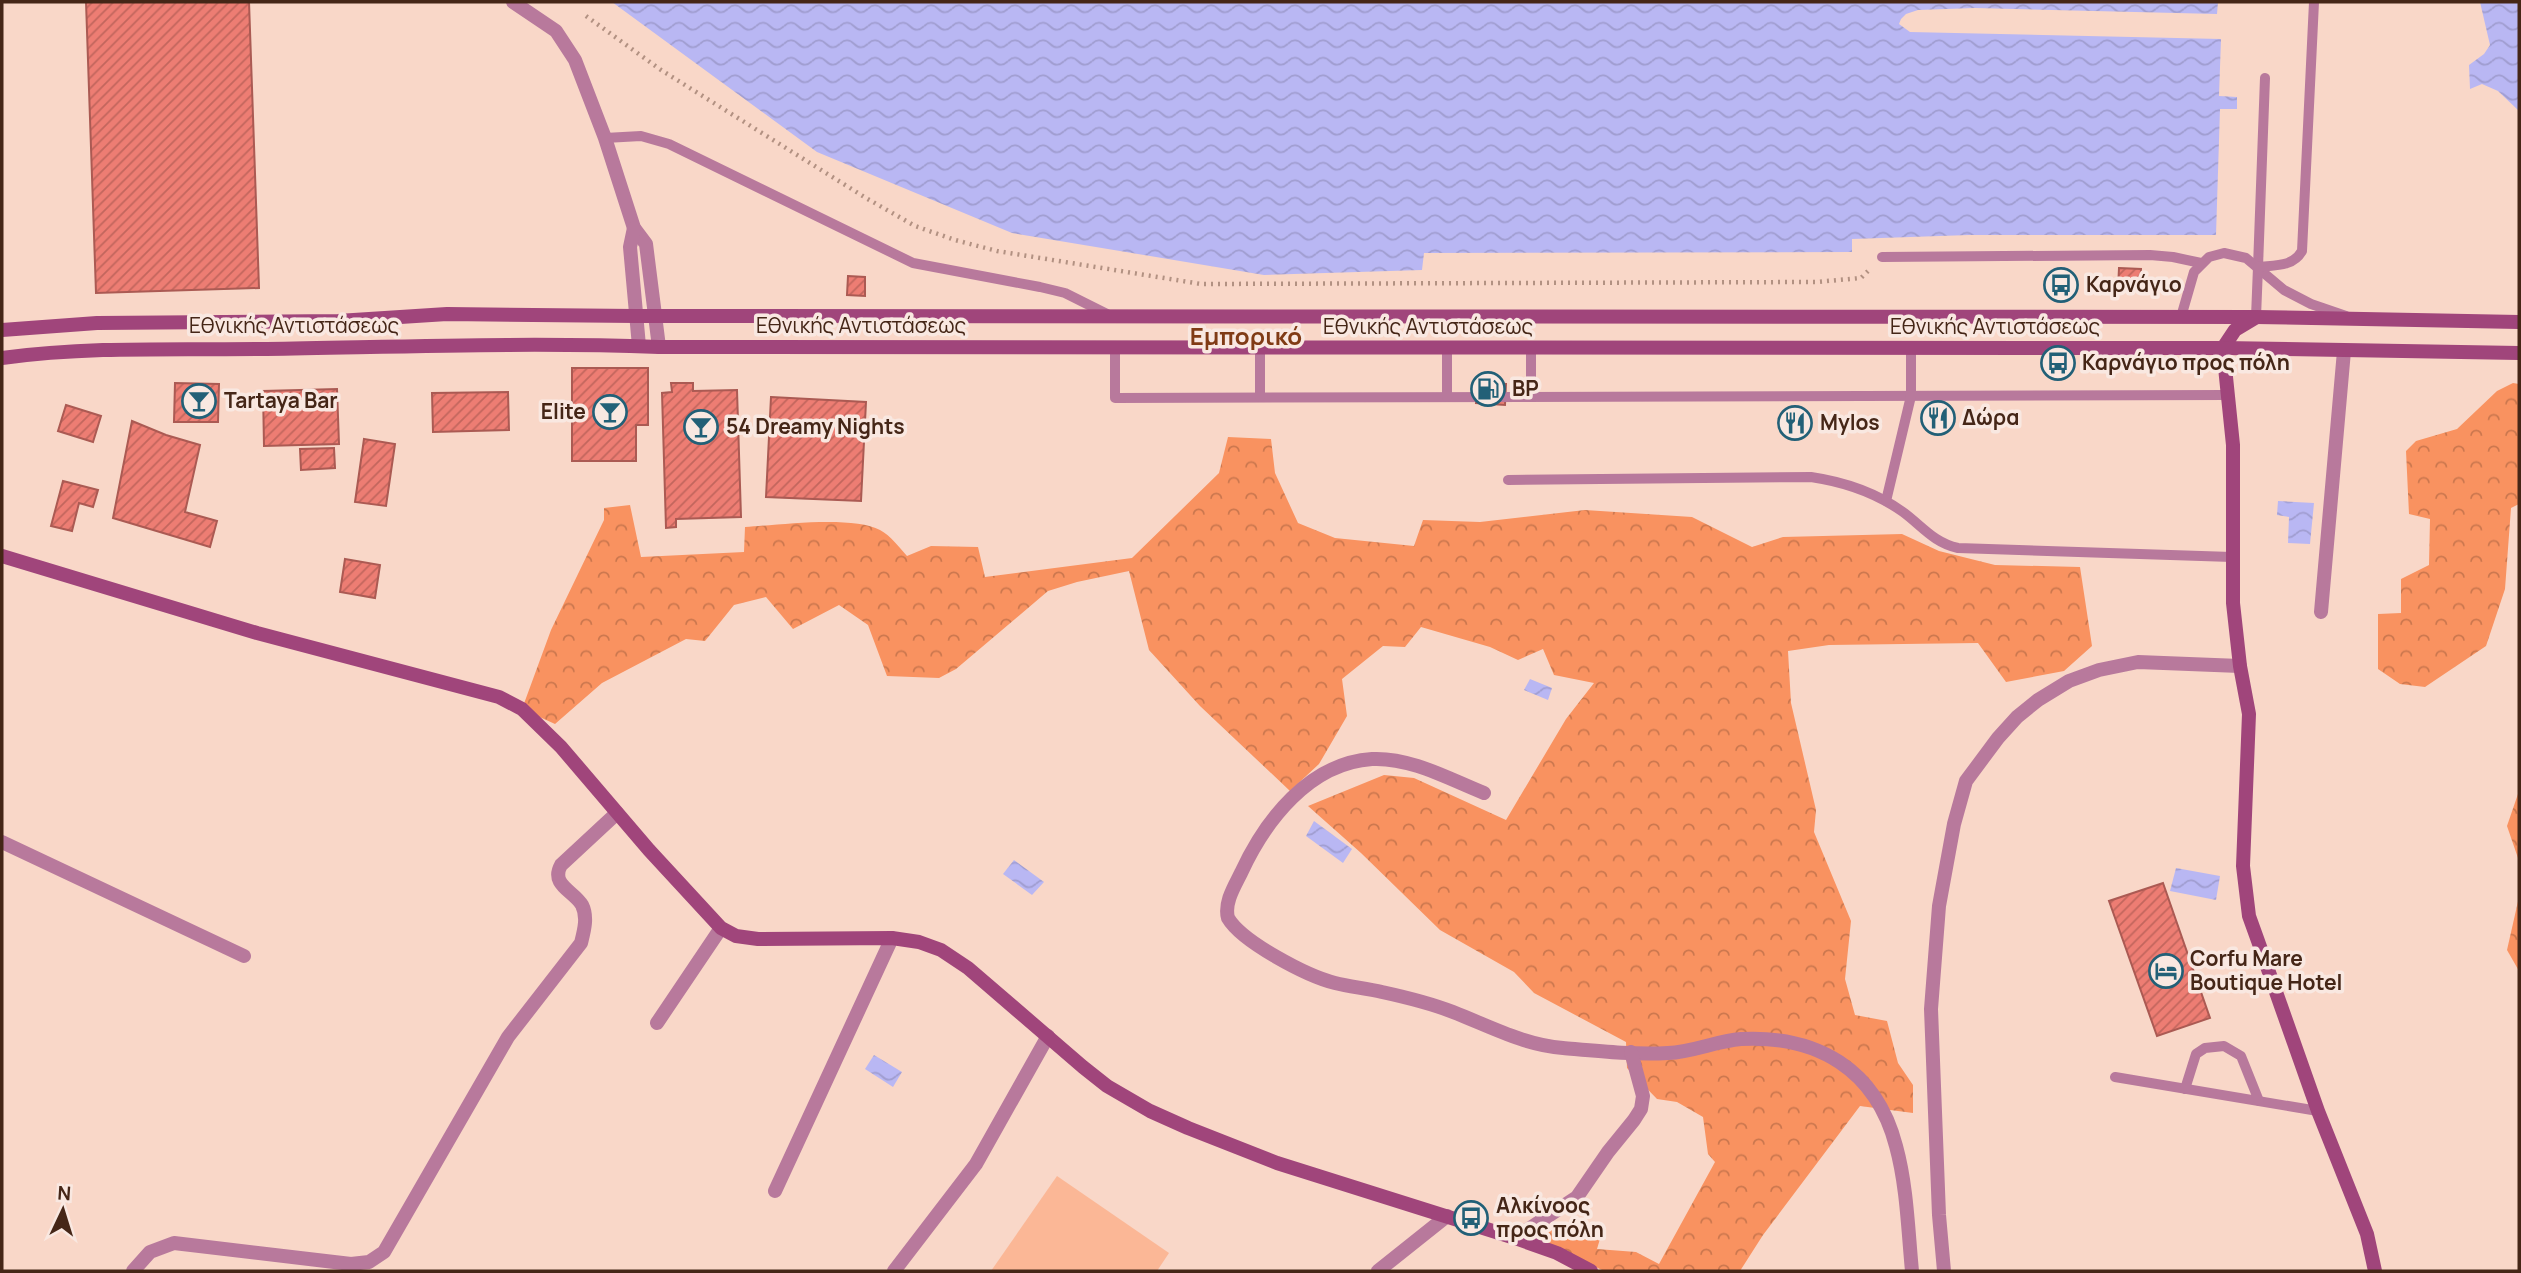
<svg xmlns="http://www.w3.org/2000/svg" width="2521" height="1273" font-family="Manrope,sans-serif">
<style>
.grass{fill:#fbb796}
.forest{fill:url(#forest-crowns)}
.water{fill:url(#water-waves)}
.building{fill:url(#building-hatch);stroke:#ab5a53;stroke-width:2}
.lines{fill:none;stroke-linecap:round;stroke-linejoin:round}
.path{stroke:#b29182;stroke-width:4.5;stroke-dasharray:2 5;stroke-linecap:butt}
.lane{stroke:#b8799c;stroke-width:10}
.street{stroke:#b8799c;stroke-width:14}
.secondary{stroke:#a0457b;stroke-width:14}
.labels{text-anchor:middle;stroke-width:7;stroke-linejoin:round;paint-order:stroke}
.poi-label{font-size:21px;font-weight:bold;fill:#452617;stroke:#f9e8e1;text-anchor:start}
.street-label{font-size:21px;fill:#452617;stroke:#f9e8e1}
.quarter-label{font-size:24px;font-weight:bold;fill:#803b15;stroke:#f9e8e1}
</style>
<defs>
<pattern id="forest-crowns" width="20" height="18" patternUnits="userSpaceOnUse" patternTransform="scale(1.75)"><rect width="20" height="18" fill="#f99260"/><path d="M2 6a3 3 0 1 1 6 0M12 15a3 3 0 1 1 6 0" fill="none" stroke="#cb774e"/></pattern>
<pattern id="water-waves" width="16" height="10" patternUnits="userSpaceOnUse" patternTransform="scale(1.75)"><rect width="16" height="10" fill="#b9b7f3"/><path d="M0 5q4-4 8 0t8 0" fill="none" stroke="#a09dd0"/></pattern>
<pattern id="building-hatch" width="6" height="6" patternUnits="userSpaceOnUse" patternTransform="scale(1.75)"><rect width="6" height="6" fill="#ed7d73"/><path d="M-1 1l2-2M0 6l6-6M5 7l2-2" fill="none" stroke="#c2665d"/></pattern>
</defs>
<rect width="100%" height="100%" fill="#f9d7c8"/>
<path class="grass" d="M 1057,1176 L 1169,1253 L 1157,1271 L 991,1271 Z"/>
<g class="forest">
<path d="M 2513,383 L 2519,384 L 2519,504 L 2511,508 L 2505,589 L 2486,646 L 2425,687 L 2400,684 L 2378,669 L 2378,614 L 2401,613 L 2401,579 L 2429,565 L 2430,519 L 2409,514 L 2406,451 L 2416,441 L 2457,429 L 2497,391 Z"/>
<path d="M 1228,437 L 1271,439 L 1275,473 L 1298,523 L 1335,538 L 1414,546 L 1423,520 L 1480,522 L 1585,510 L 1692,517 L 1752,547 L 1783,537 L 1902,534 L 1939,551 L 1995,565 L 2080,567 L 2092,646 L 2064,671 L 2006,682 L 1978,643 L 1829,645 L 1788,651 L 1791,703 L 1816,810 L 1814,832 L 1851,921 L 1845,979 L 1855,1015 L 1887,1021 L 1898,1063 L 1913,1085 L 1913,1113 L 1860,1106 L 1763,1235 L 1740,1271 L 1604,1271 L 1530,1235 L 1544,1225 L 1554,1229 L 1602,1232 L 1597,1249 L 1636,1252 L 1659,1264 L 1715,1162 L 1708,1154 L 1703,1117 L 1677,1102 L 1657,1099 L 1627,1068 L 1626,1042 L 1534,993 L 1514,972 L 1440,930 L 1361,853 L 1308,806 L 1384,775 L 1414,778 L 1506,820 L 1566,719 L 1594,683 L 1554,675 L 1543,649 L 1518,660 L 1490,647 L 1421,627 L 1405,647 L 1383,646 L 1342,679 L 1347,716 L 1319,764 L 1290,791 L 1200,706 L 1149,650 L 1129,571 L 1077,582 L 1048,591 L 956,669 L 939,678 L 887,676 L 868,625 L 839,605 L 793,629 L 766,597 L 734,605 L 705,641 L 686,639 L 602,683 L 555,724 L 522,709 L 551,630 L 604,520 L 604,508 L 630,505 L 641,557 L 744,552 L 745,527 C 777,525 853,515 880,530 C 891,536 899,547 907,556 L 931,546 L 978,547 L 985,577 L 1132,558 L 1219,473 Z"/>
<path d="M 2519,791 L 2519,861 L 2507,826 Z"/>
<path d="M 2519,897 L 2519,971 L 2507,950 Z"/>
</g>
<g class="water">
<path d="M 612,2 L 2218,2 L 2217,14 L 1975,8 L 1918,10 L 1906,14 L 1901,19 L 1899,24 L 1910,32 L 2221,39 L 2219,96 L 2237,97 L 2237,109 L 2220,109 L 2216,235 L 1969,235 L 1852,239 L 1852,252 L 1424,253 L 1422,270 L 1264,275 L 1012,233 L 817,152 Z"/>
<path d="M 2480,2 L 2519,2 L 2519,111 L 2498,91 L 2482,84 L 2470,89 L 2469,65 L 2484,54 L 2490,45 Z"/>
<path d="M 2278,501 L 2314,503 L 2310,544 L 2288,543 L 2289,517 L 2277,515 Z"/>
<path d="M 1530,679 L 1552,688 L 1548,700 L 1524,690 Z"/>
<path d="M 1314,821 L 1352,849 L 1343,863 L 1306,836 Z"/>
<path d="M 1014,860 L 1044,882 L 1032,895 L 1003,874 Z"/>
<path d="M 2176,868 L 2220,876 L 2216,900 L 2170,891 Z"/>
<path d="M 874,1055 L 902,1072 L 893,1087 L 865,1069 Z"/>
</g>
<g class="building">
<path d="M 86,2 L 249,2 L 259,288 L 96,293 Z"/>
<path d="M 2119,268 L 2141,269 L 2140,290 L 2118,289 Z"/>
<path d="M 848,276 L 865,277 L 865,296 L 847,295 Z"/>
<path d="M 572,368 L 648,368 L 648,425 L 636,425 L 636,461 L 572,461 Z"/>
<path d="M 175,383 L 219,384 L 218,422 L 174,422 Z"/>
<path d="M 671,383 L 693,383 L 693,391 L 737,390 L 741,517 L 676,519 L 676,527 L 666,528 L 662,393 L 672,392 Z"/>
<path d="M 1478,383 L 1506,384 L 1505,405 L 1476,403 Z"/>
<path d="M 337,389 L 339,444 L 264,446 L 263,391 Z"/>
<path d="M 508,392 L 509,430 L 433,432 L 432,393 Z"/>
<path d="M 771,397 L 866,402 L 861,501 L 766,497 Z"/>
<path d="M 66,405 L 101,416 L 93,442 L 58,431 Z"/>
<path d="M 132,421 L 166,435 L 200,445 L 185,512 L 217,521 L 210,547 L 113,518 Z"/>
<path d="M 364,439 L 395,444 L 386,506 L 355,502 Z"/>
<path d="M 334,448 L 335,468 L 301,470 L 300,449 Z"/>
<path d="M 63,481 L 98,490 L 93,507 L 79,503 L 72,531 L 51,526 Z"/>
<path d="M 345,559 L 380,565 L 375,598 L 340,592 Z"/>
<path d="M 2163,883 L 2210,1018 L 2157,1036 L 2109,901 Z"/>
</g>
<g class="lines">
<path class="path" d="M 586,16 L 661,70 L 866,198 L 915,226 L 955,240 L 997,251 L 1201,284 L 1816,282 L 1861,278 L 1871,268"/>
<g class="lane">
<path d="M 605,138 L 641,136 L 669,144 L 913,263 L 1040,287 L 1065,293 L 1107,314"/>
<path d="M 1882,257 L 2150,255 L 2173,257 L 2201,263"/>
<path d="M 2258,267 L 2265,78"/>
<path d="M 2181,317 L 2194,272 L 2209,257 L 2224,253 L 2246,258 L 2284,290 L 2311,304 L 2346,316"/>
<path d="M 2256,317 L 2258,267 C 2275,265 2293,267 2302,251 L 2314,2"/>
<path d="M 1115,347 L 1115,398 L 2228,395"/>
<path d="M 1260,347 L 1260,397"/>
<path d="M 1447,348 L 1447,397"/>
<path d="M 1531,348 L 1531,396"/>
<path d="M 1508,480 L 1811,477 C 1845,482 1875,492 1903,512 C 1922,526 1934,543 1958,548 L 2232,557"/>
<path d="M 1886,501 L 1911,396 L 1911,348"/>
<path d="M 2115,1077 L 2318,1111"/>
<path d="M 2185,1089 L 2196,1054 L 2205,1048 L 2224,1046 L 2241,1056 L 2259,1101"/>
</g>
<g class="street">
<path d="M 513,2 L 556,31 L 575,60 L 605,138 L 634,228 L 646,244 L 659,347"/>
<path d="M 634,228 L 630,247 L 639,346"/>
<path d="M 2321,612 L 2344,351"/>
<path d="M 1484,793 C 1449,779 1410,757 1372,759 C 1309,763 1265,821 1241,873 C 1234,887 1224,903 1228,918 C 1242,942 1307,976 1335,983 C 1350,987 1366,988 1382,992 C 1405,997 1430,1003 1453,1012 C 1489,1026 1524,1045 1563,1048 C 1597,1051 1634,1055 1668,1053 C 1693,1052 1716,1041 1741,1039 C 1817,1035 1876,1069 1896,1146 C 1907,1186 1908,1230 1912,1271"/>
<path d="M 2,842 L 244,956"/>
<path d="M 657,1023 L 721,928"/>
<path d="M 775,1191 L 892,938"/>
<path d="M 1515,1238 L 1577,1197 L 1608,1152 L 1634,1120 L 1641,1109 L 1643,1096 L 1631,1052"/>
<path d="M 133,1271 L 150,1252 L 174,1243 L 351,1264 L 369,1262 L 384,1252 L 508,1037 L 581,943 C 584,931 588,917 582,905 C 574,891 550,885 561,865 L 617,813"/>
<path d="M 894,1271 L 976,1164 L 1048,1036"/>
<path d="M 1378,1271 L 1447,1216"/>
<path d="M 1944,1271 L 1939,1215 L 1931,1009 L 1939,906 L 1954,824 L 1966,781 L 1998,738 L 2017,717 L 2038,700 L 2069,681 L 2099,670 L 2138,662 L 2240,666"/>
</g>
<g class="secondary">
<path d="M 2255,318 L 2235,330 L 2223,348 L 2233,445 L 2233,603 L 2240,666 L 2249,714 L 2243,866 L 2249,916 L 2258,941 L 2318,1111 L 2367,1234 L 2375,1271"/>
<path d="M 2,330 L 97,323 L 338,321 L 447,314 L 635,316 L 2256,317 L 2519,322"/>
<path d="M 2,358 C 92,346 176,350 267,349 C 398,347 528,342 659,347 L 2223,348 L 2519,353"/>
<path d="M 2,556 L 257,633 L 499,697 L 522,709 L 561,747 L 649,850 L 721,928 L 736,936 L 758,939 L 892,938 L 919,942 L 941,950 L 968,968 L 1083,1067 L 1107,1086 L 1150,1111 L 1188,1128 L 1277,1163 L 1515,1238 L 1557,1253 L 1591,1271"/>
</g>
</g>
<defs>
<g id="bus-ring" transform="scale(1.75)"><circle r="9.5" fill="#f9e8e1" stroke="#226077" stroke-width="1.5"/><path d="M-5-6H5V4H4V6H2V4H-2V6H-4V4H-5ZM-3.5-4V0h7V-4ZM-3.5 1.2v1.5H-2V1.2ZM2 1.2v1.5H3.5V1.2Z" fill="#226077"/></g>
<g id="fuel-ring" transform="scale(1.75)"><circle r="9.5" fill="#f9e8e1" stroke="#226077" stroke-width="1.5"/><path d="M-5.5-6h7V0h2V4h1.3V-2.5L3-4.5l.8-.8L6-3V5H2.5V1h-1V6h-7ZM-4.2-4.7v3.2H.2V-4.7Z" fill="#226077"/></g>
<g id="bar-ring" transform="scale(1.75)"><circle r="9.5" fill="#f9e8e1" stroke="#226077" stroke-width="1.5"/><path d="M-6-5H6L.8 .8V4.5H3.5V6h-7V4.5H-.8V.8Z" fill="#226077"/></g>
<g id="restaurant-ring" transform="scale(1.75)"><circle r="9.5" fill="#f9e8e1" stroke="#226077" stroke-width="1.5"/><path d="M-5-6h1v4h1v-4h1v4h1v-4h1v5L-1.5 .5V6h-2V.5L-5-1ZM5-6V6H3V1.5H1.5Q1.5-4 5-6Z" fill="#226077"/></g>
<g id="hotel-ring" transform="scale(1.75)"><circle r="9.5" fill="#f9e8e1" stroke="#226077" stroke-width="1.5"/><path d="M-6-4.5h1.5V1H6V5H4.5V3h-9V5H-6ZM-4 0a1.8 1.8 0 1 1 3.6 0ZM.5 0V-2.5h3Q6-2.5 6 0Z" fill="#226077"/></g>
</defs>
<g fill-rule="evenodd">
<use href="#bus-ring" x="2061" y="285"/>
<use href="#bus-ring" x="2058" y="363"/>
<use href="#fuel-ring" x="1488" y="389"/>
<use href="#bar-ring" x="199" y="401"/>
<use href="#bar-ring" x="610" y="412"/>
<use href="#restaurant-ring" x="1938" y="418"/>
<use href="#restaurant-ring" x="1795" y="423"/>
<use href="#bar-ring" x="701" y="427"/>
<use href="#hotel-ring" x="2166" y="971"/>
<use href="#bus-ring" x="1471" y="1218"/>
</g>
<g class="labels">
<g class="poi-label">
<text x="2086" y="292">Καρνάγιο</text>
<text x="2082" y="370">Καρνάγιο προς πόλη</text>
<text x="1512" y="396">BP</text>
<text x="224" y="408">Tartaya Bar</text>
<text x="586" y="419" text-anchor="end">Elite</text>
<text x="1962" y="425">Δώρα</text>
<text x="1820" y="430">Mylos</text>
<text x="726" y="434">54 Dreamy Nights</text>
<text x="2190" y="966">Corfu Mare<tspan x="2190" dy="24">Boutique Hotel</tspan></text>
<text x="1496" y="1213">Αλκίνοος<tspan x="1496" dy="24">προς πόλη</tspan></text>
</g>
<g class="street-label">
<text x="294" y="333">Εθνικής Αντιστάσεως</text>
<text x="861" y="333">Εθνικής Αντιστάσεως</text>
<text x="1428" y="334">Εθνικής Αντιστάσεως</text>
<text x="1995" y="334">Εθνικής Αντιστάσεως</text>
</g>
<g class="quarter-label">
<text x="1246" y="345">Εμπορικό</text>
</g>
</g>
<rect width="2521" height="1273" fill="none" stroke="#452617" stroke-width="7"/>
<g transform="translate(63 1210) rotate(4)" stroke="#f9e8e1" stroke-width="5" paint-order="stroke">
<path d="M0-5L12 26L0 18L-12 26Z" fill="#452617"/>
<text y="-10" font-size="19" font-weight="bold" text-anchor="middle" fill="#452617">N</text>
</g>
</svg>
